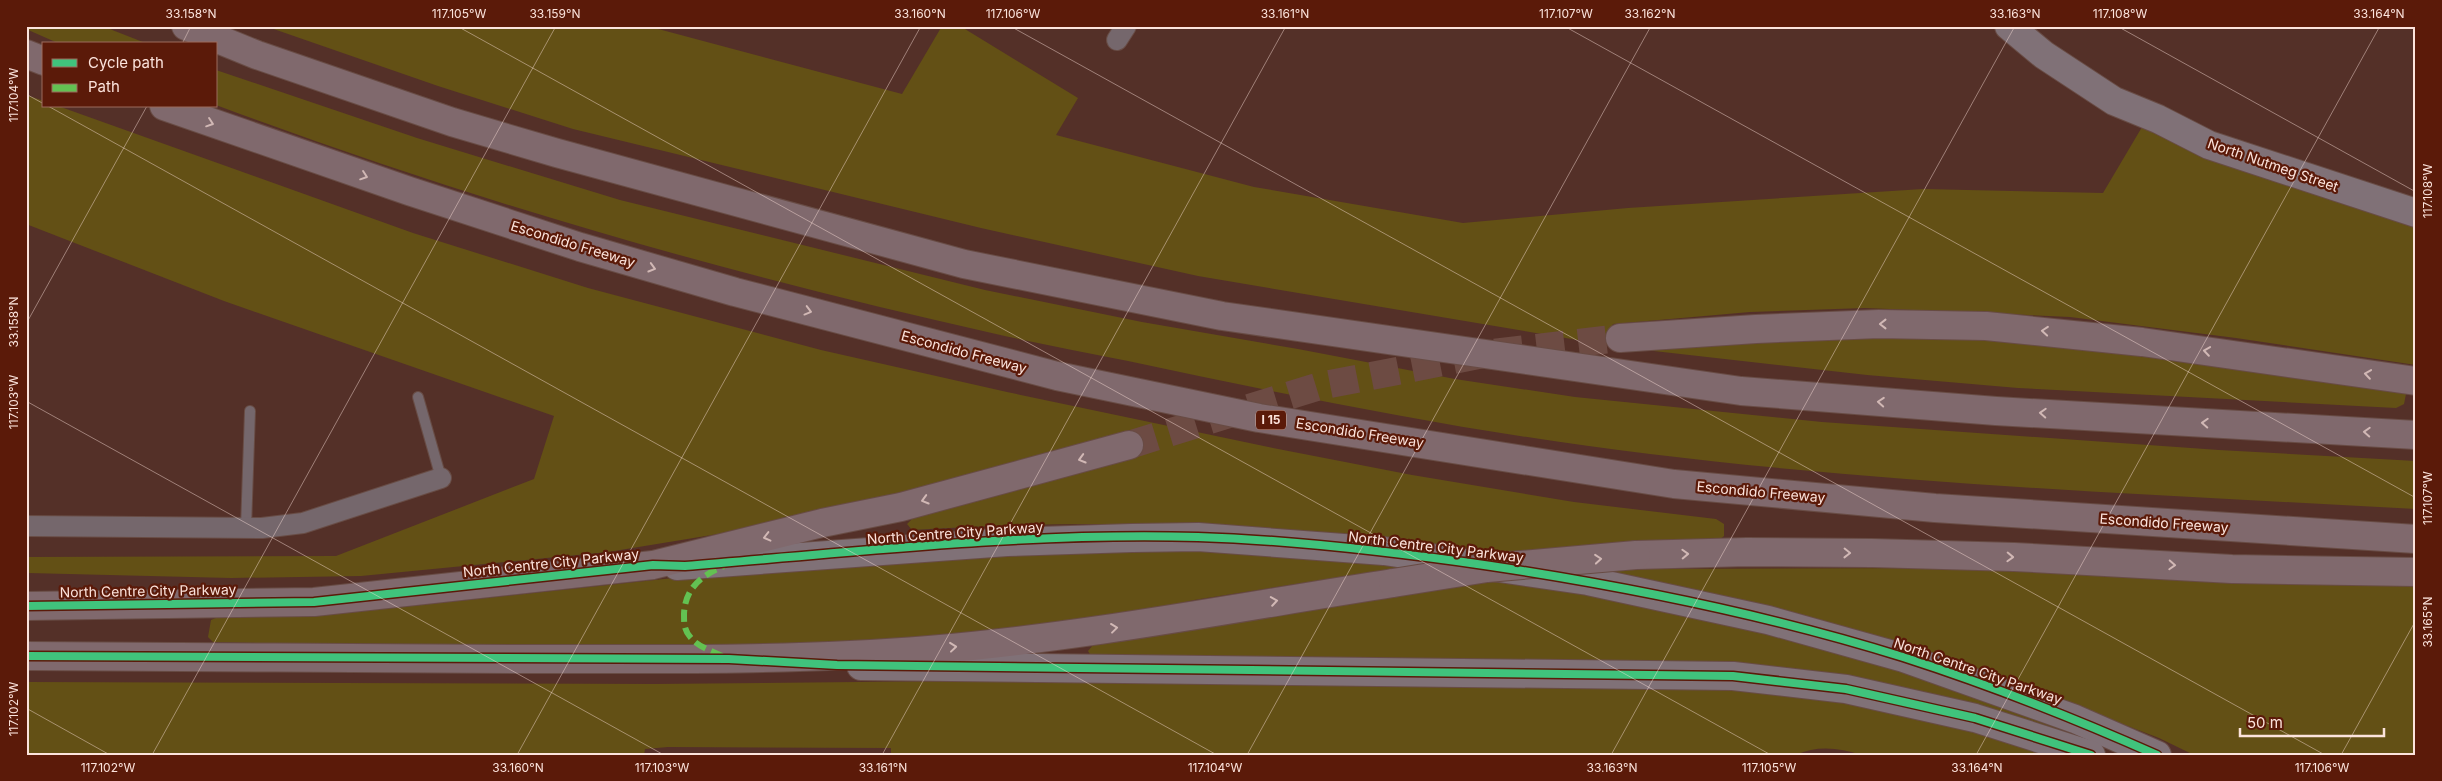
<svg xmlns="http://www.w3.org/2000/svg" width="2442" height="781" font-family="Inter,sans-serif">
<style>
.green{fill:#635015}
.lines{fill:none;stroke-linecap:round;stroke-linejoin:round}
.highway-tunnel{stroke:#6d4b43;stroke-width:28;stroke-dasharray:28 14;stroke-linecap:butt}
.lane-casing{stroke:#684c45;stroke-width:12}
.street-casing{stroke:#684c45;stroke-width:22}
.secondary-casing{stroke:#684c45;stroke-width:30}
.highway-casing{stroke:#684c45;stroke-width:30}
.lane{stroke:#75676c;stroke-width:10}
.street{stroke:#75676c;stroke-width:20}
.secondary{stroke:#807177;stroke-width:28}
.highway{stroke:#80696d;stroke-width:28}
.highway-bridge-casing{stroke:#684c45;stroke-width:30;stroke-linecap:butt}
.highway-bridge{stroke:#80696d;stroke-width:28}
.quiet{stroke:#63c152;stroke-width:6;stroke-dasharray:12 6;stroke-linecap:butt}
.cycleway-casing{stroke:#5b1a09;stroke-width:11}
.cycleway{stroke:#40c37c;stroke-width:8}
.oneway{stroke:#d1b8b5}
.ticks{fill:none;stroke:#fce3dc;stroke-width:1;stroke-opacity:0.45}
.labels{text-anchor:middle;stroke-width:4.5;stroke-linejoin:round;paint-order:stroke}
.shield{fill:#5b1a09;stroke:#cca79d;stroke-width:1}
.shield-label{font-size:12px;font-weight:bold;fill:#fce3dc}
.street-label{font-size:14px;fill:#fce3dc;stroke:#5b1a09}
.neatline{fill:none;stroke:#fce3dc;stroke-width:2}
.ticks-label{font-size:12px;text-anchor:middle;fill:#fce3dc}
</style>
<rect width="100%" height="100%" fill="#543028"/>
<g class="green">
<path d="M 26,26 L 102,26 L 148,44 L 60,44 L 26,29 Z"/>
<path d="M 265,26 L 647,26 L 902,94 L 942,26 L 960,26 L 1078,98 L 1056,135 L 1254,187 L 1463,223 L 1628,208 L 1923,189 L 2103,193 L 2145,122 L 2416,224 L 2416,365 L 2236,338 L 2070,317 L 1984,313 L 1865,308 L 1750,312 L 1613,324 L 1610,331 L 1625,348 L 1198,276 L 981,228 L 573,129 L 438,86 Z"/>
<path d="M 216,70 L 417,138 L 620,200 L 985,290 L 1142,322 L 1298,349 L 1455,379 L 1575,397 L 1822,422 L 2219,450 L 2416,461 L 2416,509 C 2160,495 1905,485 1650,454 C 1475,433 1301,398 1128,361 C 1084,352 1040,344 996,334 C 732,275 469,200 216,105 Z"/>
<path d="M 26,95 L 44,101 L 44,106 L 58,106 L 413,233 L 588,288 L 821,350 L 1007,392 L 1273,448 L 1412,475 L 1574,502 L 1716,519 L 1724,524 L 1724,536 L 1719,540 L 1636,541 L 1636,569 L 1947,568 L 2416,584 L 2416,755 L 2194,755 L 2159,738 L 2052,697 L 1937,658 L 1246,528 C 1134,522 1023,523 912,530 L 907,524 L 913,518 L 970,499 L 1143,454 L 1127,432 L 831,512 L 724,533 L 608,552 L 361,576 L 231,578 L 28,573 L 29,557 L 336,556 L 534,479 L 554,416 L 224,301 L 26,224 Z"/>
<path d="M 1986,334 L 2403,389 L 2406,394 L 2404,404 L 2396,408 L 2018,388 L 1867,375 L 1645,350 L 1702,342 Z"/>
<path d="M 1204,550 L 1340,557 L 1590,589 L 1846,650 L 2083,733 L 2039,727 L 1928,694 L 1091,656 L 1088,651 L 1093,645 L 1392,569 L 1194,600 L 1091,623 L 902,643 L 707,648 L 440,647 L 213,642 L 208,637 L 211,620 C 235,608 281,615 308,617 L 776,567 L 984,552 Z"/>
<path d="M 955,681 L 1710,686 C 1801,696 1893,709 1982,732 C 2005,739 2028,747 2051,755 L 1861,755 C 1840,748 1817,745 1796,755 L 891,755 L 891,748 L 668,747 L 645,749 L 644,755 L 26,755 L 26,682 L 654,684 Z"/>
</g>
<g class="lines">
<path class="highway-tunnel" d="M 1129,445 L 1320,386 L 1484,354 L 1620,338"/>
<g class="lane-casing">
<g id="lane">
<path d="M 418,397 L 441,478"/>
<path d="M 246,528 L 250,411"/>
</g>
</g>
<g class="street-casing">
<g id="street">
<path d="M 1117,40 L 1126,26"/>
<path d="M 26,526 L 262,528 L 303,523 L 441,478"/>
</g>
</g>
<g class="secondary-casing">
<g id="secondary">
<path d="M 2009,26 L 2044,55 L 2114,101 L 2158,119 L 2209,145 L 2416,213"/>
<path d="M 677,566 L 1007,542 L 1132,538 L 1198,537 L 1384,551 L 1588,581 L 1768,620 L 1904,658 L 2075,719 L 2157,755"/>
<path d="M 861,666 L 1733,676 L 1846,689 L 1975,718 L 2091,755"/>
</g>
</g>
<g class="highway-casing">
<g id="highway">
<path d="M 186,26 L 257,55 L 452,122 L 557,153 L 964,264 L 1222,316 L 1741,391 L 1996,411 L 2416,435"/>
<path d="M 26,54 L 44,61"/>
<path d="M 164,106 L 409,191 L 580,247 L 735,292 L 1057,376 L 1259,418 L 1674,484 L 1935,508 L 2416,539"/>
<path d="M 1620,338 L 1756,329 L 1879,324 L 1986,326 L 2142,342 L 2416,381"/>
<path d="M 1636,555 L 1747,552 L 1872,553 L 2014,557 L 2232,569 L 2416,572"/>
<path d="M 26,606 L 314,602 L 653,565 L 822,523 L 901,507 L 1129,445"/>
<path d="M 26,656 C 192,657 357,658 523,659 C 658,659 794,661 929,650 C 1085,637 1239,607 1393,583"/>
</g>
</g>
<use href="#lane" class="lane"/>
<use href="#street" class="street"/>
<use href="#secondary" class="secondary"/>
<use href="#highway" class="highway"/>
<g class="highway-bridge-casing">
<path id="highway-bridge" d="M 1393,583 L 1487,568 L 1636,555"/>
</g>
<use href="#highway-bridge" class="highway-bridge"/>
<path class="quiet" d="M 722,656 C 712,651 699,647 692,639 C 684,631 684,624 684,614 C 685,588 702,575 724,566"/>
<g class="cycleway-casing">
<g id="cycleway">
<path d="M 26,606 L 314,602 L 653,565 L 685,566 C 855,552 1027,532 1198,537 C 1296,540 1394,552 1491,566 C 1630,587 1769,615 1903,657 C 1990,685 2074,718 2157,755"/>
<path d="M 26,656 L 729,659 L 837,665 L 1733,676 L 1846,689 L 1975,718 L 2091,755"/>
</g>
</g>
<use href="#cycleway" class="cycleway"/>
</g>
<defs><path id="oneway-chevron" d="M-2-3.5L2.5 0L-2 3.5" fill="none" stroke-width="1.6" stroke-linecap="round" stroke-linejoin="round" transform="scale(1.25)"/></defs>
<g class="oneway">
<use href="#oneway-chevron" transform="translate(210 123) rotate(19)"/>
<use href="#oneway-chevron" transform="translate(364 176) rotate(19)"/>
<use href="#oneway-chevron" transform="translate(652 268) rotate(16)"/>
<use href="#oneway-chevron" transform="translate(808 311) rotate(15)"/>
<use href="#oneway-chevron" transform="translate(1883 324) rotate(-180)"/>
<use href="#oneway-chevron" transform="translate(2045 331) rotate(-175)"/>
<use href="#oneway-chevron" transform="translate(2207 351) rotate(-172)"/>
<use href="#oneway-chevron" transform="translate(2368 374) rotate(-172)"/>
<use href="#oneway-chevron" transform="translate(1881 402) rotate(-176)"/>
<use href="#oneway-chevron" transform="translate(2043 413) rotate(-177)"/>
<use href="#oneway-chevron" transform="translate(2205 423) rotate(-177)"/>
<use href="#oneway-chevron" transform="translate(2367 432) rotate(-177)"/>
<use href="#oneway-chevron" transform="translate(1082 459) rotate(164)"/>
<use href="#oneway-chevron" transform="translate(925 500) rotate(164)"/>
<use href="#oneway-chevron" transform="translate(767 537) rotate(166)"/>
<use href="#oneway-chevron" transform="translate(1847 553) rotate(1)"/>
<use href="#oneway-chevron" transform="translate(1685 554) rotate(-2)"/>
<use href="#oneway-chevron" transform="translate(2010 557) rotate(2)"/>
<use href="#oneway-chevron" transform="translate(1598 559) rotate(-5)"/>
<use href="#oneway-chevron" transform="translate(2172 565) rotate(3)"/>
<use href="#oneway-chevron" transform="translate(1274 601) rotate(-9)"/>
<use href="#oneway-chevron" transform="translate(1114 628) rotate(-7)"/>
<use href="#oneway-chevron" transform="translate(953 647) rotate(-6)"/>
</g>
<path class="ticks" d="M 457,26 L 1771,755M 1010,26 L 2325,755M 1564,26 L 2416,498M 2117,26 L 2416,192M 182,44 L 191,26M 26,94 L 44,104M 48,106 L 1217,755M 26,324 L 147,106M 26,401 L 664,755M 26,708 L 110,755M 152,755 L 556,26M 517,755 L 921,26M 882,755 L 1286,26M 1247,755 L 1651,26M 1611,755 L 2015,26M 1976,755 L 2380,26M 2341,755 L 2416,620"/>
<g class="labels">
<rect class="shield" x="1256" y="410.5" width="30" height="19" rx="4"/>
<g class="shield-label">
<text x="1271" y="424">I 15</text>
</g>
<g class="street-label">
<text transform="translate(2273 165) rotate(19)" y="5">North Nutmeg Street</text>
<text transform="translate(573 244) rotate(17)" y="5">Escondido Freeway</text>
<text transform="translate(964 352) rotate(15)" y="5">Escondido Freeway</text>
<text transform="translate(1360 433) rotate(9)" y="5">Escondido Freeway</text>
<text transform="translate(1761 492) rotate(5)" y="5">Escondido Freeway</text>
<text transform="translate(2164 523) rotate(4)" y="5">Escondido Freeway</text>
<text transform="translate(955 533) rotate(-4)" y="5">North Centre City Parkway</text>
<text transform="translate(1436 547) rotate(7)" y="5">North Centre City Parkway</text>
<text transform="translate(551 563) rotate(-6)" y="5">North Centre City Parkway</text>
<text transform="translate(148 591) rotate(-1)" y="5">North Centre City Parkway</text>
<text transform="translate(1978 671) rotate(19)" y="5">North Centre City Parkway</text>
</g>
</g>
<rect width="2442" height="781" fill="none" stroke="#5b1a09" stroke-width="55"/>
<rect x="42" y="42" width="175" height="65" fill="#5b1a09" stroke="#9b6a5d"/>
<rect x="52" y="59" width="25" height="8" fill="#40c37c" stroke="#9b6a5d"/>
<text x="88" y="68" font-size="15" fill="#fce3dc">Cycle path</text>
<rect x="52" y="84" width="25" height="8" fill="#63c152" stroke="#9b6a5d"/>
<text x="88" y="92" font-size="15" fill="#fce3dc">Path</text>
<path d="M2240 728v8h144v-8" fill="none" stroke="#fce3dc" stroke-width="2.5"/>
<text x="2247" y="728" font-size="15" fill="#fce3dc" stroke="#5b1a09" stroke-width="4" paint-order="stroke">50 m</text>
<rect x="28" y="28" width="2386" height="726" class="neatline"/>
<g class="ticks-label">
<text x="191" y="18">33.158°N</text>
<text x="459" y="18">117.105°W</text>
<text x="555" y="18">33.159°N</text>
<text x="920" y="18">33.160°N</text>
<text x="1013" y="18">117.106°W</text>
<text x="1285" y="18">33.161°N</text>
<text x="1566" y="18">117.107°W</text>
<text x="1650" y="18">33.162°N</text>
<text x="2015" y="18">33.163°N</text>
<text x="2120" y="18">117.108°W</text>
<text x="2379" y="18">33.164°N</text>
<text transform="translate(14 95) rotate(-90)" y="4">117.104°W</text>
<text transform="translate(2428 191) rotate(-90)" y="4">117.108°W</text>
<text transform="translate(14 322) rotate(-90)" y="4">33.158°N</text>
<text transform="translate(14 402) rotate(-90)" y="4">117.103°W</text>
<text transform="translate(2428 498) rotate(-90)" y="4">117.107°W</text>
<text transform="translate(2428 622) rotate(-90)" y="4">33.165°N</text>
<text transform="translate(14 709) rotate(-90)" y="4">117.102°W</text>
<text x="108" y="772">117.102°W</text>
<text x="518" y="772">33.160°N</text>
<text x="662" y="772">117.103°W</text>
<text x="883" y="772">33.161°N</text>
<text x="1215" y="772">117.104°W</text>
<text x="1612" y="772">33.163°N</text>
<text x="1769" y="772">117.105°W</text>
<text x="1977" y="772">33.164°N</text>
<text x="2322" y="772">117.106°W</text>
</g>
</svg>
